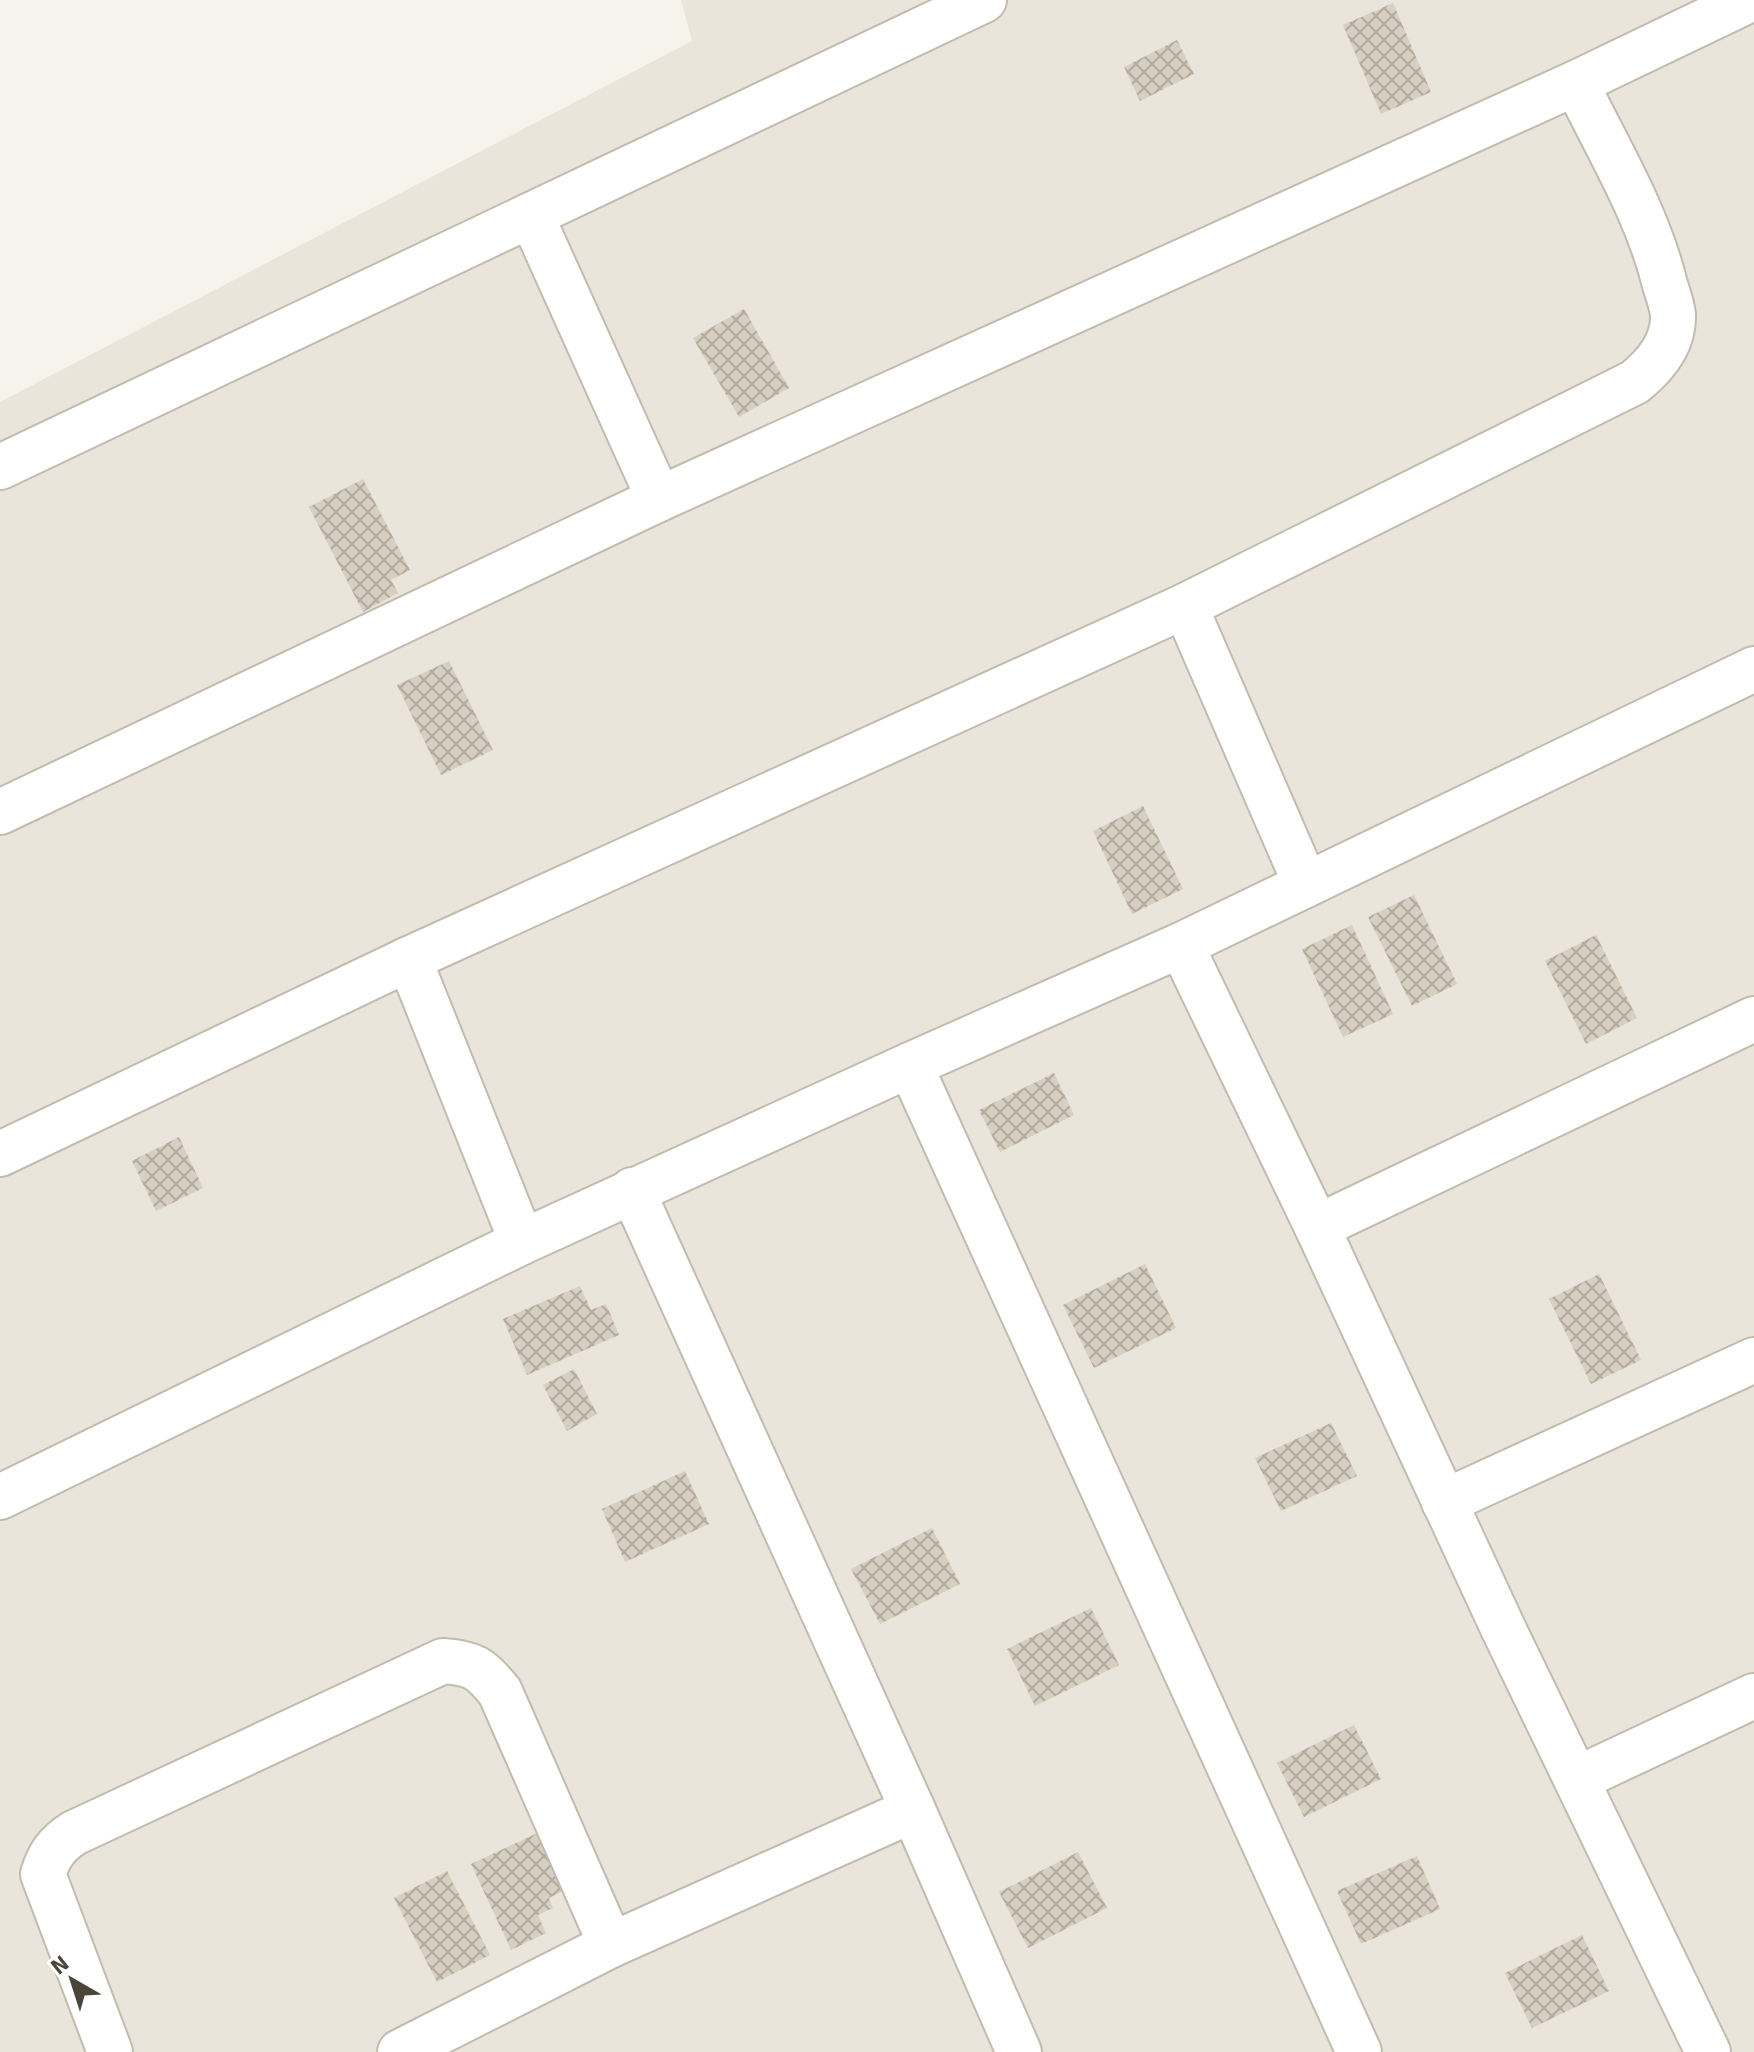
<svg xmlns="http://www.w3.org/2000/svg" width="1754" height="2052" font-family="Signika,sans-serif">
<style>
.residential{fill:#eae5da}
.building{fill:url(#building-cross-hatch)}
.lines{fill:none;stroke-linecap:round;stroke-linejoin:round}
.minor-casing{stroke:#c2bbae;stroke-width:48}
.minor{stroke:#fff;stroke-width:44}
</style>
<defs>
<pattern id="building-cross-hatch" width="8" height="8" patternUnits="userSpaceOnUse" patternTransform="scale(2)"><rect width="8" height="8" fill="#d8cfc1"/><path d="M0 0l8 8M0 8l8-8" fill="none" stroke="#b1aa9e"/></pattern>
</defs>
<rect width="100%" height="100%" fill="#f6f3ec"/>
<path class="residential" d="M 681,0 L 1754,0 L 1754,2052 L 0,2052 L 0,402 L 692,41 Z"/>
<g class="building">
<path d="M 1393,3 L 1431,92 L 1381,114 L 1343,25 Z"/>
<path d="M 1177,40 L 1194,74 L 1140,101 L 1124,67 Z"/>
<path d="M 744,309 L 789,388 L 739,417 L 693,338 Z"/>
<path d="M 363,479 L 410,570 L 391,580 L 398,593 L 363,612 L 309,507 Z"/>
<path d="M 449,661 L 493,750 L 441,775 L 397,685 Z"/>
<path d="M 1143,806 L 1183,889 L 1132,914 L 1093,831 Z"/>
<path d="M 1414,895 L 1457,984 L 1412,1006 L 1368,917 Z"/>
<path d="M 1352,925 L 1393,1014 L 1343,1037 L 1302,949 Z"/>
<path d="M 1596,935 L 1637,1018 L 1586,1044 L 1545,961 Z"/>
<path d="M 1054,1073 L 1074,1115 L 1000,1152 L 979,1110 Z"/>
<path d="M 179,1137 L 203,1188 L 156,1211 L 132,1161 Z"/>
<path d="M 1145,1264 L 1176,1328 L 1094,1368 L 1063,1305 Z"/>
<path d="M 1599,1274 L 1641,1360 L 1591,1384 L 1549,1299 Z"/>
<path d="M 580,1286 L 591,1310 L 606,1304 L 619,1335 L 527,1375 L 503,1319 Z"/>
<path d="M 574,1369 L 597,1414 L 567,1431 L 543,1385 Z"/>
<path d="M 1331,1423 L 1357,1476 L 1281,1511 L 1255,1458 Z"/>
<path d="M 685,1471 L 709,1524 L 625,1562 L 602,1509 Z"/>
<path d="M 932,1528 L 960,1584 L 880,1624 L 851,1569 Z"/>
<path d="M 1091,1608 L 1119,1665 L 1035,1706 L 1007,1649 Z"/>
<path d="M 1354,1725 L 1381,1779 L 1304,1817 L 1277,1763 Z"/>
<path d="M 544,1830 L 571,1887 L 549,1898 L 553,1908 L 538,1915 L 546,1933 L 511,1950 L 471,1864 Z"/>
<path d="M 1078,1852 L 1107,1908 L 1028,1948 L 999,1892 Z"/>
<path d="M 1417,1856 L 1440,1909 L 1361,1944 L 1337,1891 Z"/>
<path d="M 447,1871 L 490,1955 L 437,1982 L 394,1898 Z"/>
<path d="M 1582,1935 L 1609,1991 L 1532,2028 L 1505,1973 Z"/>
</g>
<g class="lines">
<g class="minor-casing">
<g id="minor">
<path d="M 531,215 L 659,499"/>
<path d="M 0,467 L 984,0"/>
<path d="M 1185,606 L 1306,885"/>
<path d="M 0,812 L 659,499 L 1576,83 L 1749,0"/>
<path d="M 1181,945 L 1317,1227 L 1503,1628 L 1708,2052"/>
<path d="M 409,959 L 522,1242"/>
<path d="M 910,1065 L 1359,2052"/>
<path d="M 0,1154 L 409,959 L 1185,606 L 1635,382 C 1656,365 1674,343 1673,315 C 1672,305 1668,294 1665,285 C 1648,214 1608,149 1576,83"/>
<path d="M 632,1190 L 913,1810 L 1019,2052"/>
<path d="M 1317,1227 L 1754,1019"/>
<path d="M 0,1497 L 522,1242 L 910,1065 L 1181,945 L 1754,669"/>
<path d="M 1444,1502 L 1754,1360"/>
<path d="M 1577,1779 L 1754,1696"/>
<path d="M 110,2052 L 43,1874 C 49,1855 57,1844 74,1833 L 443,1661 C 473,1663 481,1668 500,1692 L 611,1945"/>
<path d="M 400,2052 L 611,1945 L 913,1810"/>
</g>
</g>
<use href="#minor" class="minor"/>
</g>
<g transform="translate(72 1980) rotate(321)" stroke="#ffffff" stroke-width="6" paint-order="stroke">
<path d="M0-6L14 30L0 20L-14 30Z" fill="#4b4439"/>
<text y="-12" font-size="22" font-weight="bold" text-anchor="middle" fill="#4b4439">N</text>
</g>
</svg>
